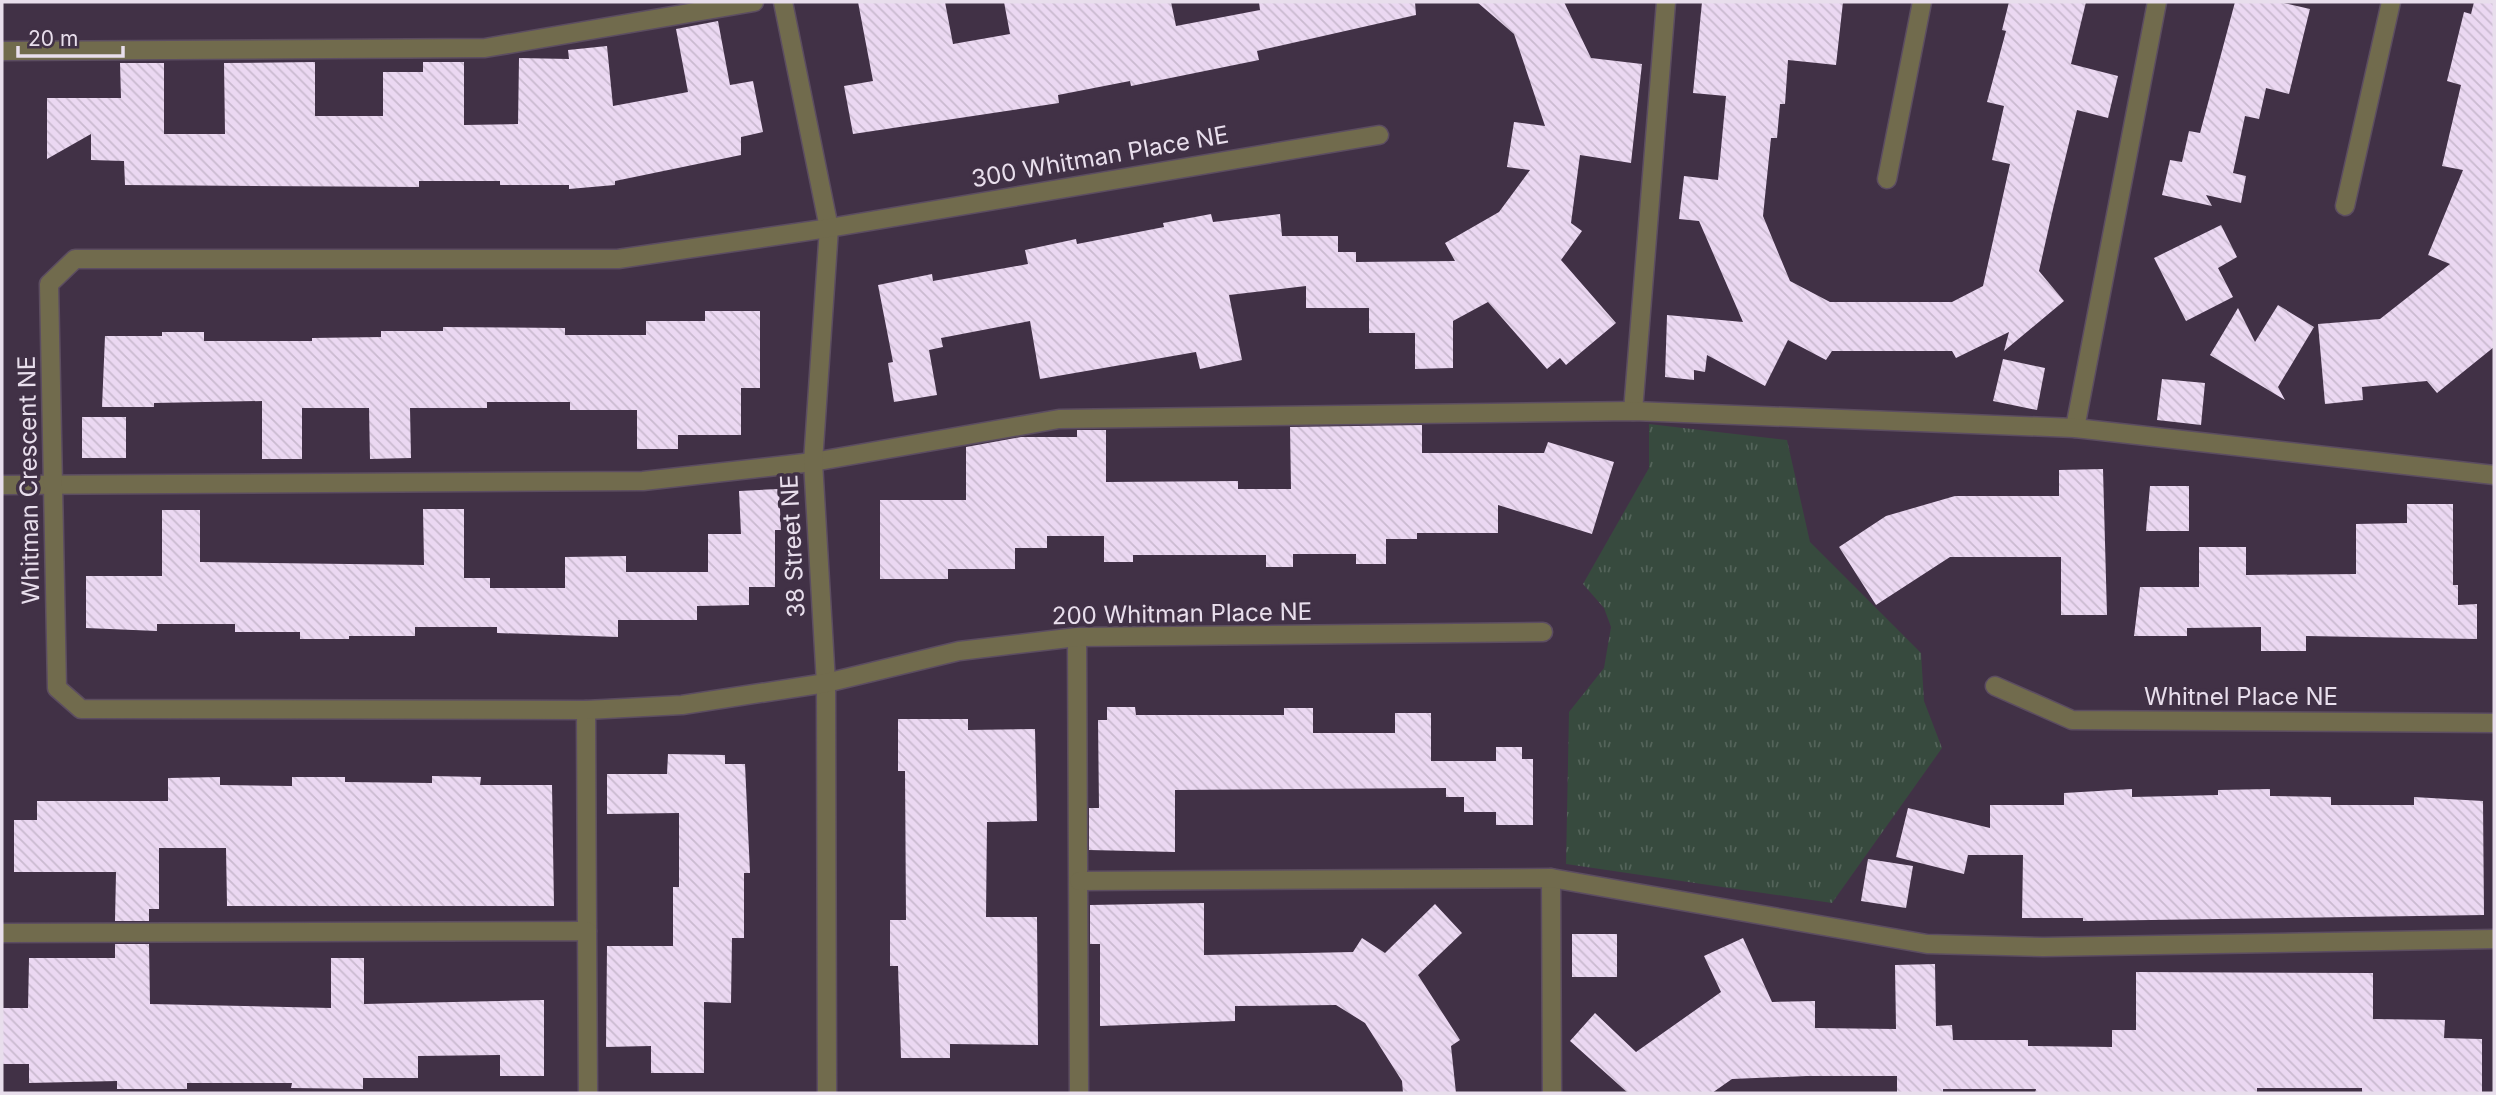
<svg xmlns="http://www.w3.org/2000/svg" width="2496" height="1095" font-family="Inter,sans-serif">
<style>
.grass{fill:url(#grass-tufts)}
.building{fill:url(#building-back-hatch)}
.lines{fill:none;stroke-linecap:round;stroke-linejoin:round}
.lane-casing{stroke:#5c4d61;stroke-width:21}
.street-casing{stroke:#5c4d61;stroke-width:21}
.lane{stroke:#716b4d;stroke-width:18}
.street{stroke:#716b4d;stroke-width:18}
.labels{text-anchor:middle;stroke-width:7;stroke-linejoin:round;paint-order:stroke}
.street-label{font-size:24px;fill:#e8deec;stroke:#413146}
</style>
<defs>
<pattern id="grass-tufts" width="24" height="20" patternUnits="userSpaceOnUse" patternTransform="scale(1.75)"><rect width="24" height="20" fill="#374a3e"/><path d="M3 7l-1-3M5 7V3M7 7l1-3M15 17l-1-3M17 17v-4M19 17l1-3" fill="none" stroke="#54645a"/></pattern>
<pattern id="building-back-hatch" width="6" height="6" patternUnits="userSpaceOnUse" patternTransform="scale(1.75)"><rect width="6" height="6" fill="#ebd8f2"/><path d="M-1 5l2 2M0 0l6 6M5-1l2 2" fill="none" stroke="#cabad0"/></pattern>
</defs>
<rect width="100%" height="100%" fill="#413146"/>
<path class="grass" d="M 1649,424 L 1787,440 L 1810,542 L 1921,653 L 1924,701 L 1942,748 L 1832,903 L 1566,864 L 1569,712 L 1604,668 L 1611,627 L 1604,608 L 1583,584 L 1649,468 Z"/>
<g class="building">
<path d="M 858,2 L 945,2 L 953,44 L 1010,34 L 1004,2 L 1171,2 L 1176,26 L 1260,10 L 1259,2 L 1415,2 L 1416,15 L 1257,51 L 1259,60 L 1131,86 L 1130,81 L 1058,95 L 1059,103 L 853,134 L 844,86 L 873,81 Z"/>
<path d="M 1477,2 L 1564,2 L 1591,58 L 1642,64 L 1631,163 L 1580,155 L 1571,223 L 1582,231 L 1561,260 L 1616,323 L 1566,365 L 1560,358 L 1547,369 L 1488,302 L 1453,321 L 1453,368 L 1415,369 L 1415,333 L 1369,333 L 1369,308 L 1306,308 L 1306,286 L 1229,295 L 1242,360 L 1200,369 L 1196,352 L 1040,379 L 1030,321 L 941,338 L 943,347 L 929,350 L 937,395 L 894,402 L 888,363 L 893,362 L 878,285 L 932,274 L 933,281 L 1028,264 L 1025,250 L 1076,239 L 1077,244 L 1164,227 L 1163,223 L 1211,214 L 1213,222 L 1280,214 L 1282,236 L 1338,236 L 1338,252 L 1356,252 L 1356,262 L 1455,261 L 1445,243 L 1499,212 L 1530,170 L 1507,167 L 1514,122 L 1545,126 L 1514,34 Z"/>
<path d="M 1702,2 L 1843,2 L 1836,65 L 1788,60 L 1785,104 L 1780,104 L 1777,138 L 1771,138 L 1763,216 L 1790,281 L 1830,302 L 1952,302 L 1983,286 L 2010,164 L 1992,160 L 2004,106 L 1987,102 L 2006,31 L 2002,30 L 2009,2 L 2086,2 L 2071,64 L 2118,76 L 2108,118 L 2077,110 L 2053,209 L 2039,271 L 2064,301 L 2004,351 L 2009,332 L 1956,358 L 1952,351 L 1832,351 L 1826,360 L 1788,340 L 1765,386 L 1707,355 L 1705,372 L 1694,370 L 1694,380 L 1665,377 L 1667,315 L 1743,322 L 1699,221 L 1679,219 L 1684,176 L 1718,180 L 1726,96 L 1693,93 Z"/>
<path d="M 2235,2 L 2279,2 L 2310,9 L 2289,94 L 2266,88 L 2259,119 L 2245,116 L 2233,173 L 2246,176 L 2241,203 L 2206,195 L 2212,206 L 2162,195 L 2170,160 L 2182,162 L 2189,131 L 2200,133 Z"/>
<path d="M 2474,2 L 2494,2 L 2494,347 L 2437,393 L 2427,381 L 2362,387 L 2363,400 L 2325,404 L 2318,324 L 2380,319 L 2450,264 L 2428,255 L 2463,170 L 2442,166 L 2461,85 L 2447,81 L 2464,12 L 2471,14 Z"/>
<path d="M 718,21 L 730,85 L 753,81 L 763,132 L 741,137 L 741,155 L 615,181 L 615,185 L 569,189 L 569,185 L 500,185 L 500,181 L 419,181 L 419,187 L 125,185 L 124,161 L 91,160 L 91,134 L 47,159 L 47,98 L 121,98 L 120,63 L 164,63 L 164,134 L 225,134 L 224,63 L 315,62 L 315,116 L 383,116 L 383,72 L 423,72 L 423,62 L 464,62 L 464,125 L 518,124 L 519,58 L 569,59 L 568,50 L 607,46 L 613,106 L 688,92 L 676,29 Z"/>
<path d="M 2221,225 L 2237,257 L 2218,268 L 2233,297 L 2186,321 L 2154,258 Z"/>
<path d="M 2278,305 L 2314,327 L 2278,387 L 2285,400 L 2210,355 L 2238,308 L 2255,342 Z"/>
<path d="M 705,311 L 760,311 L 760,388 L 741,388 L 741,435 L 678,435 L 678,449 L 637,449 L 637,410 L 570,410 L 570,402 L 487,402 L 487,408 L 410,408 L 411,458 L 370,459 L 369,408 L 302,408 L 302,459 L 262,459 L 262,401 L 154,403 L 154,407 L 102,407 L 105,336 L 162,336 L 162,332 L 204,332 L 204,341 L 312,341 L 312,338 L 381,337 L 381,331 L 443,331 L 443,327 L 565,328 L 565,335 L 646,335 L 646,321 L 705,321 Z"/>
<path d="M 2003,359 L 2045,368 L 2037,410 L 1993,401 Z"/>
<path d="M 2162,379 L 2205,383 L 2201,425 L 2157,420 Z"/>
<rect x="82" y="417" width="44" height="41"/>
<path d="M 1422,425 L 1422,453 L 1544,453 L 1548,442 L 1614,462 L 1592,534 L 1498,505 L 1498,533 L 1417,533 L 1417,539 L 1386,539 L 1386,564 L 1356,564 L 1356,554 L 1293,554 L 1293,567 L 1266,567 L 1266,555 L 1133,555 L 1133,562 L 1104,562 L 1104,536 L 1047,536 L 1047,548 L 1015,548 L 1015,569 L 948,569 L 948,579 L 880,579 L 880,500 L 966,500 L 966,447 L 1021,437 L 1077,437 L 1077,430 L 1106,430 L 1106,482 L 1238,481 L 1238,489 L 1291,489 L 1290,427 Z"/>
<path d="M 2103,469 L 2107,615 L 2061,615 L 2061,557 L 1950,557 L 1876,605 L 1839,547 L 1886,516 L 1955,496 L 2059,496 L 2059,470 Z"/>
<path d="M 2150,486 L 2189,486 L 2189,531 L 2146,531 Z"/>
<path d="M 779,489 L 781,530 L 775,530 L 775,587 L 749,587 L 749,605 L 697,606 L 697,620 L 618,620 L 618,637 L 497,633 L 497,627 L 415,627 L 415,636 L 349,636 L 349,639 L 300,639 L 300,632 L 235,632 L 235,624 L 157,624 L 157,631 L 86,628 L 86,576 L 162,576 L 162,510 L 200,510 L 200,562 L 424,565 L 423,509 L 464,509 L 464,578 L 490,578 L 490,588 L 565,588 L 565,557 L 626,556 L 626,572 L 708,572 L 708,534 L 741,534 L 739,491 Z"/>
<path d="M 2407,504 L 2453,504 L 2453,585 L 2458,585 L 2458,605 L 2477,604 L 2477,639 L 2306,636 L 2306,651 L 2261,651 L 2261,627 L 2187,628 L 2187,636 L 2134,636 L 2140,587 L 2199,587 L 2199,547 L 2246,547 L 2246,575 L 2356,574 L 2356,524 L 2407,523 Z"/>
<path d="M 1107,707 L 1135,707 L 1136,715 L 1284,715 L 1284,708 L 1313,708 L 1313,733 L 1395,733 L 1395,713 L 1431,713 L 1431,761 L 1496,761 L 1496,747 L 1522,747 L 1522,759 L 1533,759 L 1533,825 L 1496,825 L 1496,812 L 1464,812 L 1464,797 L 1446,797 L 1446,788 L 1175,790 L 1175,852 L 1089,850 L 1089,808 L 1099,808 L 1098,720 L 1107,720 Z"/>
<path d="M 898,719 L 968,719 L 968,730 L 1035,729 L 1037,821 L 987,822 L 986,917 L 1037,917 L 1038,1045 L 950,1044 L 950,1058 L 901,1058 L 898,966 L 890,966 L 890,920 L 906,920 L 905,771 L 898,771 Z"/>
<path d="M 668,754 L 725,755 L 725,764 L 745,764 L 750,873 L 744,873 L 744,938 L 732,938 L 731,1003 L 704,1002 L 704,1073 L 651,1073 L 651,1046 L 606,1047 L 607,946 L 673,946 L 673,887 L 679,887 L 679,813 L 607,814 L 607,774 L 667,774 Z"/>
<path d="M 432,776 L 481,777 L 480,785 L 552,785 L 554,906 L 227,906 L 226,848 L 159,848 L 159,909 L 149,909 L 149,921 L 115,921 L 116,872 L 14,872 L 14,820 L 37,820 L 37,801 L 168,801 L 168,778 L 220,777 L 220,785 L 292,786 L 292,777 L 345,777 L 345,782 L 432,783 Z"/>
<path d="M 2132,789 L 2132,797 L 2218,795 L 2218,790 L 2270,789 L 2270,796 L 2331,797 L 2331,805 L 2414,805 L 2414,797 L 2483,801 L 2484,915 L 2083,921 L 2083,918 L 2022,918 L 2023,855 L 1968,855 L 1964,874 L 1896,857 L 1908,808 L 1990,828 L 1990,805 L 2064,805 L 2064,793 Z"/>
<path d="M 1868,859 L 1913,866 L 1906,908 L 1861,901 Z"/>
<path d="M 1204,903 L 1204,955 L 1353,952 L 1362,938 L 1385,953 L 1435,904 L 1462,933 L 1418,975 L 1460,1040 L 1451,1046 L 1456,1093 L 1403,1093 L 1402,1081 L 1365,1023 L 1336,1005 L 1235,1006 L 1235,1021 L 1100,1026 L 1100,944 L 1090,944 L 1090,905 Z"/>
<rect x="1572" y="934" width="45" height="43"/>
<path d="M 1743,938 L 1772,1002 L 1815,1001 L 1815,1028 L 1896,1029 L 1895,965 L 1935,964 L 1936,1026 L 1952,1025 L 1953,1040 L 2028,1040 L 2028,1046 L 2112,1047 L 2112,1030 L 2136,1030 L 2136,972 L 2373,973 L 2373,1019 L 2445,1020 L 2444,1038 L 2482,1039 L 2482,1092 L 2362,1093 L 2362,1088 L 2257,1088 L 2257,1093 L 2035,1093 L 2036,1089 L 1943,1089 L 1943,1093 L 1897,1093 L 1897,1076 L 1806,1076 L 1732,1079 L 1712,1093 L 1628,1093 L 1570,1041 L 1595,1013 L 1636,1052 L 1721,992 L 1704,956 Z"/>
<path d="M 115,944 L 149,944 L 150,1004 L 331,1008 L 331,958 L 364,958 L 364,1004 L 544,1000 L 544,1076 L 500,1076 L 500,1055 L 418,1056 L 418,1078 L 363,1078 L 363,1089 L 291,1088 L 292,1083 L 187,1083 L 187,1089 L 117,1089 L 117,1081 L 29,1083 L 29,1064 L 2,1064 L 2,1008 L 28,1008 L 29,958 L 115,958 Z"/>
</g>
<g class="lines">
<g class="lane-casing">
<g id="lane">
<path d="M 2,51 L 485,48 L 754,2"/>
<path d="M 1633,411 L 1666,2"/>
<path d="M 2075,428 L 2157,2"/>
<path d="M 2,485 L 643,481 L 813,462 L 1059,419 L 1633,411 L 2075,428 L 2494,475"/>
<path d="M 1077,637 L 1079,1093"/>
<path d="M 586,710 L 587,931"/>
<path d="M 1551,878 L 1552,1093"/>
<path d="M 1079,881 L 1551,878 L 1927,944 L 2043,947 L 2494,939"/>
<path d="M 2,933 L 587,931 L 588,1093"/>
</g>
</g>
<g class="street-casing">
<g id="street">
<path d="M 783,2 L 829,228 L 813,462 L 826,683 L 827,1093"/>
<path d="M 1379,135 L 829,228 L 618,259 L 75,259 L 49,284 L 57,688 L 81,709 L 586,710 L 682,705 L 826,683 L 959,651 L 1077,637 L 1543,632"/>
<path d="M 1887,179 L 1922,2"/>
<path d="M 2345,206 L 2391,2"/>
<path d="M 1995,686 L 2072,720 L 2494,723"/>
</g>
</g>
<use href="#lane" class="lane"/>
<use href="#street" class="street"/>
</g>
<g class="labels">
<g class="street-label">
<text transform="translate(1100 157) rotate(-10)" y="8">300 Whitman Place NE</text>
<text transform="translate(29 480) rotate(-91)" y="8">Whitman Crescent NE</text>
<text transform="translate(793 546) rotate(-93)" y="8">38 Street NE</text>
<text transform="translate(1182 614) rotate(-1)" y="8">200 Whitman Place NE</text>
<text x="2241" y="705">Whitnel Place NE</text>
</g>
</g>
<rect width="2496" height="1095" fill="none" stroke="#e8deec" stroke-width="7"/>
<path d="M18 46v10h105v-10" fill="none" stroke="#e8deec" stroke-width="3.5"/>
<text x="28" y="46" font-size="21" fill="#e8deec" stroke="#413146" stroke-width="5" paint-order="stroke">20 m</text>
</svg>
